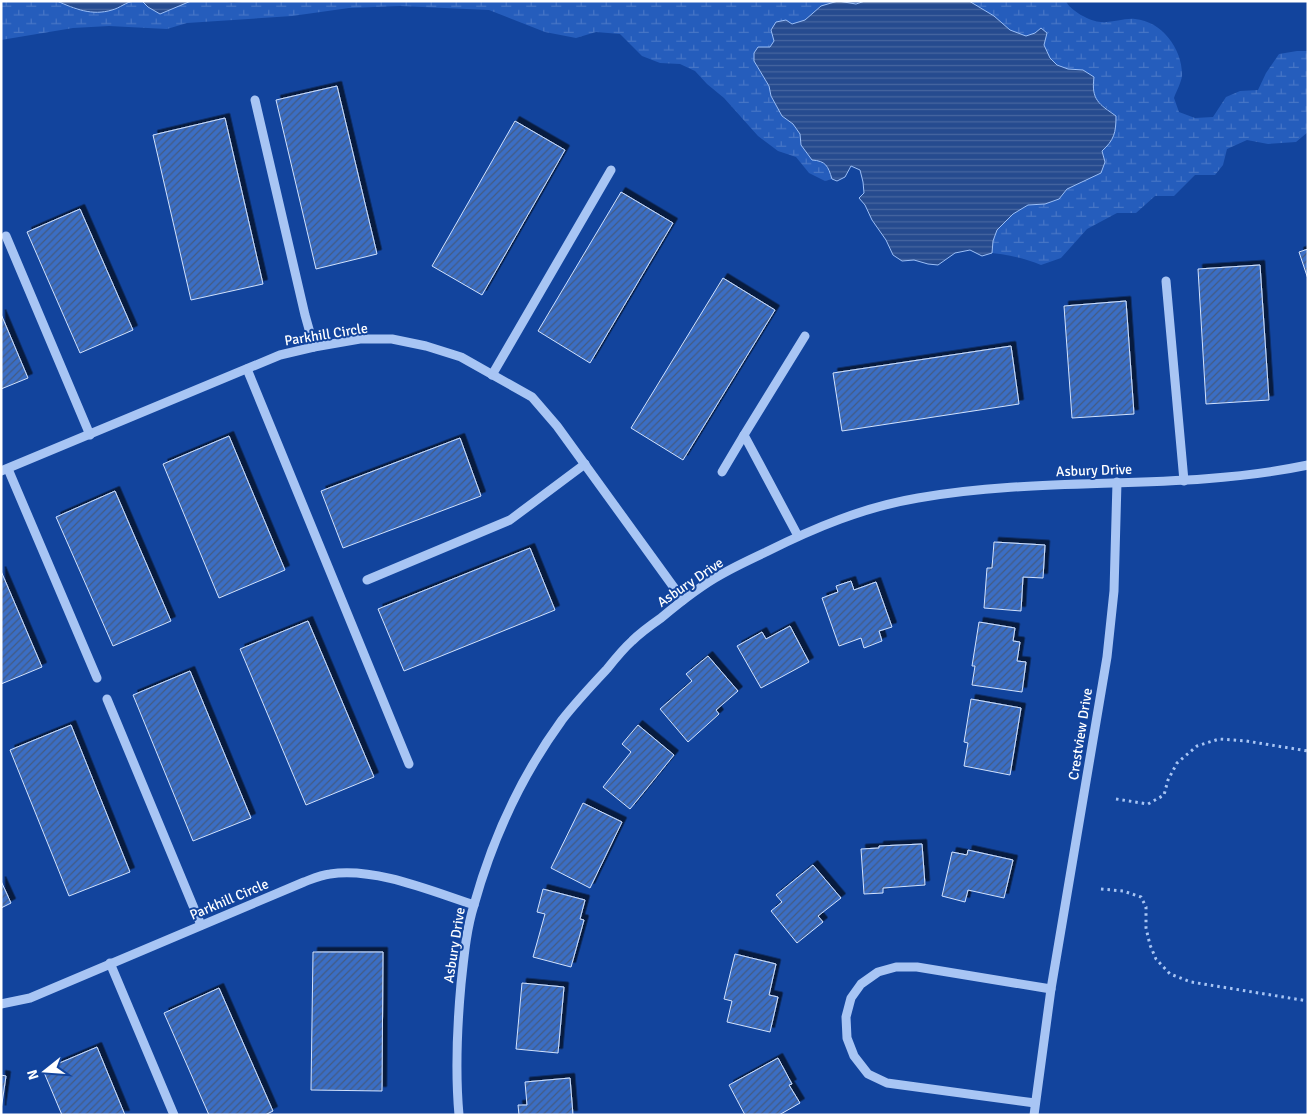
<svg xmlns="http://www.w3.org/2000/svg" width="1309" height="1116" font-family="Signika,sans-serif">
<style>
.wetland{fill:url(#wetland-marsh)}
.water{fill:url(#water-rules);stroke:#9abef7}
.building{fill:url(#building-hatch);stroke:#d1e2fe;filter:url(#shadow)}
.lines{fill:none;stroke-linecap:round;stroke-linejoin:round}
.path{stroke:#a8c5f4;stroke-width:3;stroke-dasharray:2.5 4;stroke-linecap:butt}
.minor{stroke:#a8c5f4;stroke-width:9}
.labels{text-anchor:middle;stroke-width:4;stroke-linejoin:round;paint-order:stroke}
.street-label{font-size:14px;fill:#fff;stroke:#12449d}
</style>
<defs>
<pattern id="wetland-marsh" width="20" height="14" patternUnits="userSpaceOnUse" patternTransform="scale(1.25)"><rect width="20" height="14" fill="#255dbc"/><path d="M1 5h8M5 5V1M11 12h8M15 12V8" fill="none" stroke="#4675c6"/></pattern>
<pattern id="water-rules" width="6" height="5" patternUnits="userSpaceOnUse" patternTransform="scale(1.25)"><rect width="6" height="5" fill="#264b8f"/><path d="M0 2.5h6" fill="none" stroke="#4766a0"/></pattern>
<pattern id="building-hatch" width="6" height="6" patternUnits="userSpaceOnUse" patternTransform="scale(1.25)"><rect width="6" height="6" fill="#3b6ec4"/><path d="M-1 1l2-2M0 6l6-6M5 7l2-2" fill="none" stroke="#445b82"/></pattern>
<filter id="shadow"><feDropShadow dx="4.5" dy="-4.5" stdDeviation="0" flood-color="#0009"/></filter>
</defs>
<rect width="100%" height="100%" fill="#12449d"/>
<g class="wetland">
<path d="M 1,1 L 57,1 L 77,10 L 114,10 L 128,2 L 142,1 L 149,7 L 167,11 L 181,4 L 191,1 L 219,1 L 234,3 L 250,1 L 838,1 L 821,6 L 805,20 L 792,24 L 774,41 L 770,47 L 759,47 L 754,53 L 754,61 L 769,86 L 771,96 L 782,116 L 793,124 L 800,134 L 801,145 L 828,166 L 832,179 L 825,181 L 809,173 L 796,157 L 778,151 L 758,136 L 724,98 L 707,84 L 695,71 L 680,64 L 660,63 L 642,56 L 620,34 L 596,32 L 576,38 L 545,32 L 489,10 L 400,6 L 349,8 L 292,16 L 187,23 L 167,29 L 109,26 L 73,28 L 1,40 Z"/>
<path d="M 969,1 L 1066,1 C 1069,10 1091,22 1101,22 C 1112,23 1124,18 1135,19 C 1162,21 1183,50 1182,76 C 1181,83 1176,92 1174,98 L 1179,112 L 1195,118 L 1213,117 L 1226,97 L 1240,91 L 1258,90 L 1266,73 L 1279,54 L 1297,51 L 1308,51 L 1308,132 L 1296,142 L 1268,144 L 1247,140 L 1227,149 L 1223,165 L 1215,175 L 1195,175 L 1174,196 L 1155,196 L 1136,213 L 1117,213 L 1087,229 L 1061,258 L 1041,265 C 1025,258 1009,255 992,253 L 993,241 L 997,230 L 1013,214 L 1028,205 L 1045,204 L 1059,199 L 1066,189 L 1105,162 L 1102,151 L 1116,116 L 1096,100 L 1093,87 L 1083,70 L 1068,69 L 1057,65 L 1050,58 L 1044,45 L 1047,33 L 1041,28 L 1035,33 L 1026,36 L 1010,30 L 994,16 Z"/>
</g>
<g class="water">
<path d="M 57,1 L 134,1 C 126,2 120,8 112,10 C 92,16 75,9 57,1 Z"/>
<path d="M 142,1 L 191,1 L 160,14 L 148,7 Z"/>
<path d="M 838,1 L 856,4 L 865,1 L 969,1 L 994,16 L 1010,30 L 1026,36 L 1035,33 L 1041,28 L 1047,33 L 1044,45 L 1050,58 L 1057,65 L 1068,69 L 1083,70 L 1094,77 C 1091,100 1099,104 1116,116 C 1116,133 1114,140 1102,151 L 1105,162 L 1101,173 L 1067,189 L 1059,199 L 1045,204 L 1028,205 L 1013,214 L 997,230 L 993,241 L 992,253 L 982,256 L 970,250 L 955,253 L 938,265 L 928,264 L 914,260 L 902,261 L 893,255 L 886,240 L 872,220 L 865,205 L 859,198 L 864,193 L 863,182 L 860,170 L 851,166 L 845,177 L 837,181 L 832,179 C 828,166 826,161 812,160 L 801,145 L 800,134 L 793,124 L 782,116 L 771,96 L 769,86 L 754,61 L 754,53 L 758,47 L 770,47 L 774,41 L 771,30 L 776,22 L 786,20 L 792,24 L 805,20 L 821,6 Z"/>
</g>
<g class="building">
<path d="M 337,86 L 377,254 L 316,269 L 276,100 Z"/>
<path d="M 225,118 L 263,284 L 191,300 L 153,135 Z"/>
<path d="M 515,121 L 565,150 L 482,295 L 432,266 Z"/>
<path d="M 621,192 L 673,223 L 590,363 L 538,331 Z"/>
<path d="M 80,209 L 133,330 L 80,353 L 27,232 Z"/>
<path d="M 1308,249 L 1308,279 L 1299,252 Z"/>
<path d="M 1260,265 L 1269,400 L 1206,404 L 1198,269 Z"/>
<path d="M 723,278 L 775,310 L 683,460 L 631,428 Z"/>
<path d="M 1126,301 L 1134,414 L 1072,418 L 1064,306 Z"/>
<path d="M 1,314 L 28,378 L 1,389 Z"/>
<path d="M 1011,346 L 1019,404 L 842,431 L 833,373 Z"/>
<path d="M 229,436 L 285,570 L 219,598 L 163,464 Z"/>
<path d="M 460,438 L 481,496 L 343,548 L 321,491 Z"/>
<path d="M 115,491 L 171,621 L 113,646 L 56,517 Z"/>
<path d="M 994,542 L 1045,545 L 1043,578 L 1023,577 L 1021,611 L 984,608 L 987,568 L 992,568 Z"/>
<path d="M 530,548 L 555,610 L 404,671 L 378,609 Z"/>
<path d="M 1,571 L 42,667 L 1,684 Z"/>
<path d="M 851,581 L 854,590 L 876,582 L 892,627 L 879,631 L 882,641 L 864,648 L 861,638 L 839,646 L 822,598 L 838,592 L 836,586 Z"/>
<path d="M 308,621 L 374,777 L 306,805 L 240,649 Z"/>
<path d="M 979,622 L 1015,628 L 1013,641 L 1020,642 L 1017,661 L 1026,662 L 1022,692 L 972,685 L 975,666 L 972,666 Z"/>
<path d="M 790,626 L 809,662 L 761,688 L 737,646 L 762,632 L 766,639 Z"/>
<path d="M 708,656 L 738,691 L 716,710 L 719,714 L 688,742 L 660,709 L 692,681 L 686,674 Z"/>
<path d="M 190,671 L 251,818 L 193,841 L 133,695 Z"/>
<path d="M 971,699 L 1021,708 L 1010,775 L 964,766 L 968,743 L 964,742 Z"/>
<path d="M 71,725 L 130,872 L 69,896 L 10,750 Z"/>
<path d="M 638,725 L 674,755 L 630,809 L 603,787 L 631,752 L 622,744 Z"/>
<path d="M 583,803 L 622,822 L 590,888 L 551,868 Z"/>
<path d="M 922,844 L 925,885 L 883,888 L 883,893 L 864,894 L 861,849 L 879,848 L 879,846 Z"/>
<path d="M 968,850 L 1013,860 L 1004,898 L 968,890 L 965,902 L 942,896 L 952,852 L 967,855 Z"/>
<path d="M 813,865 L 841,898 L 818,916 L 823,922 L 797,943 L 771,911 L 782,902 L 776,895 Z"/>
<path d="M 1,881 L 11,903 L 1,908 Z"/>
<path d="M 543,889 L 585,900 L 580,919 L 584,920 L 571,967 L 533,957 L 545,914 L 537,912 Z"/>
<path d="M 313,952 L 383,952 L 382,1091 L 311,1090 Z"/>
<path d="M 735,954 L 776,964 L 769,995 L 778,997 L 770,1032 L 727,1022 L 732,1001 L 724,999 Z"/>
<path d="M 522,983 L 564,987 L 558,1053 L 516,1049 Z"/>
<path d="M 219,988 L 273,1111 L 265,1115 L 209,1115 L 164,1013 Z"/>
<path d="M 97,1047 L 125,1115 L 62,1115 L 43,1070 Z"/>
<path d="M 778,1058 L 792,1084 L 789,1085 L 800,1103 L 779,1115 L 745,1115 L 729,1085 Z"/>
<path d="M 1,1075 L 6,1076 L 1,1110 Z"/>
<path d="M 570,1078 L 573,1115 L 519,1115 L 518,1105 L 527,1105 L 525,1082 Z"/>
</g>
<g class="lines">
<g class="path">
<path d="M 1116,799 L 1148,804 L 1164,795 L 1168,780 L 1177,763 L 1197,746 L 1219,739 L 1246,741 L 1308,751"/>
<path d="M 1101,889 L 1123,891 L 1141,897 L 1146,907 L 1146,928 L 1150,945 L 1156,959 L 1170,974 L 1191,982 L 1308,1001"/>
</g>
<g class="minor">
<path d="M 255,100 L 305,315 L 314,347"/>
<path d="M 6,236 L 90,435"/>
<path d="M 1166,281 L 1184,481"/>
<path d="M 247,369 L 409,764"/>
<path d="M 492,375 L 611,170"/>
<path d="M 8,469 L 97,678"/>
<path d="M 1,471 L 280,355 L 314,347 L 360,339 L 392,339 L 426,346 L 461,357 L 532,397 L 557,426 L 683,600"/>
<path d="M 722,472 L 744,435"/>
<path d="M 798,536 L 744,435 L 805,336"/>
<path d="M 367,580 L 510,520 L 585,464"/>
<path d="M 107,699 L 201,925"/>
<path d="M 110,963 L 174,1115"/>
<path d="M 1,1004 L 30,998 L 304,882 C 312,879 321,875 330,874 C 375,867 431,891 474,905"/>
<path d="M 1035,1103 L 887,1083 L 868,1074 L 854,1056 L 847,1038 L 846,1017 L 851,998 L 861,984 L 878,972 L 896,967 L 917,967 L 1051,989"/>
<path d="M 459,1115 C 455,1071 457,1028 461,984 C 464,957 466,931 474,905 C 492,840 522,775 562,720 C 576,702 592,685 607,669 C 615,659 623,649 632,641 C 641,632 651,625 661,618 C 680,602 700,586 722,574 C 736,566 751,559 766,552 C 814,528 864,507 918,498 C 1047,475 1179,492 1308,465"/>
<path d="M 1034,1115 L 1051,989 L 1107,657 L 1114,591 L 1117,482"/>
</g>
</g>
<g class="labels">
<g class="street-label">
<text transform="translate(326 334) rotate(-9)" y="5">Parkhill Circle</text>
<text transform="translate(1094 470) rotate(-2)" y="5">Asbury Drive</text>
<text transform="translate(690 582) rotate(-34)" y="5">Asbury Drive</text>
<text transform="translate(1080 734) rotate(-81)" y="5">Crestview Drive</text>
<text transform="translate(229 899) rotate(-23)" y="5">Parkhill Circle</text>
<text transform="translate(454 945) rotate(-81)" y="5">Asbury Drive</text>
</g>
</g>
<rect width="1309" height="1116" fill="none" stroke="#ffffff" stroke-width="5"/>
<g transform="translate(45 1071) rotate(253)" stroke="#12449d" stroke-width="4" paint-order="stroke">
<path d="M0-4L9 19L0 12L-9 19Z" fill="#ffffff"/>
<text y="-8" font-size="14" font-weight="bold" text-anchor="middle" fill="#ffffff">N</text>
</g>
</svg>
